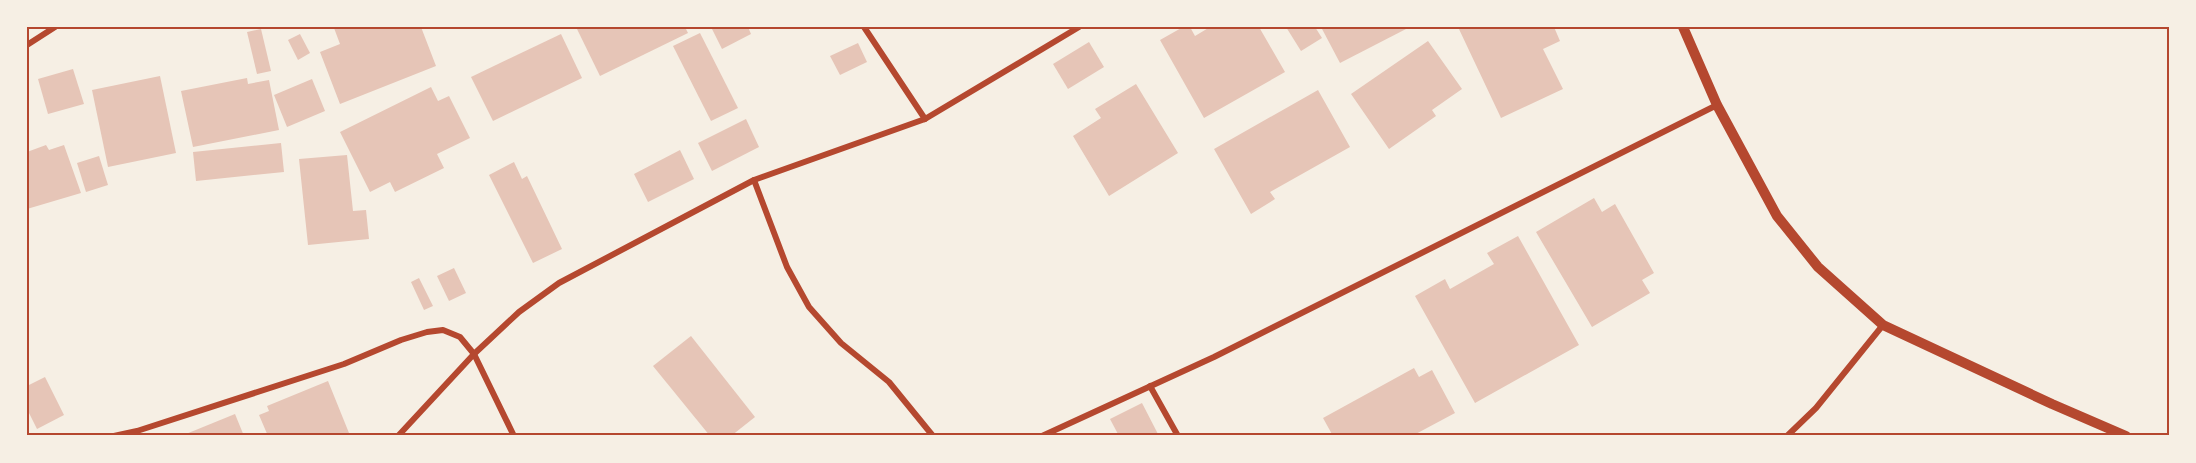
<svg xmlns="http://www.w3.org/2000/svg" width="2196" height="463" font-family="Rubik,sans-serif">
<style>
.building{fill:#e6c5b7}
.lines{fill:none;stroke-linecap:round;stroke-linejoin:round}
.minor{stroke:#b5482f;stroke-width:6}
.tertiary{stroke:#b5482f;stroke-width:10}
.neatline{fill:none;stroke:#b5482f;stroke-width:2}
</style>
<rect width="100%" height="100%" fill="#f6efe4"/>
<g class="building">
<path d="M 336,27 L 421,27 L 436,66 L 340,104 L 320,52 L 340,44 L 334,28 Z"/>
<path d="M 576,27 L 685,27 L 688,33 L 600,76 Z"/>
<path d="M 711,27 L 748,27 L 751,34 L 722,49 Z"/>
<path d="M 1183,27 L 1190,27 L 1195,36 L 1210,27 L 1259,27 L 1285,72 L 1204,118 L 1160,40 Z"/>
<path d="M 1286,27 L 1315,27 L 1322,38 L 1301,51 Z"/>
<path d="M 1321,27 L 1405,27 L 1406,29 L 1340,63 Z"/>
<path d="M 1458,27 L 1554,27 L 1560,41 L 1543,49 L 1563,89 L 1501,118 Z"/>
<path d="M 261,29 L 271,71 L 257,74 L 247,32 Z"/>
<path d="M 700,33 L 738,108 L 711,121 L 673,46 Z"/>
<path d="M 300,34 L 310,53 L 298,60 L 288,40 Z"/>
<path d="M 561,34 L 582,78 L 493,121 L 471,77 Z"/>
<path d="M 1428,41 L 1462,89 L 1432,110 L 1436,116 L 1389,149 L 1351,94 Z"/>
<path d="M 1089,42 L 1104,67 L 1068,89 L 1053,64 Z"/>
<path d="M 858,43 L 867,62 L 840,75 L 830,56 Z"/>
<path d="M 73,69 L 84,104 L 48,114 L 38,79 Z"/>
<path d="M 160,76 L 176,153 L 108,167 L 92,90 Z"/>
<path d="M 247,78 L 248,84 L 269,80 L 279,130 L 193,147 L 181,91 Z"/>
<path d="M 312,79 L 325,111 L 287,127 L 274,95 Z"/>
<path d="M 1136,84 L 1178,153 L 1109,196 L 1073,136 L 1101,118 L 1095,109 Z"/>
<path d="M 431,87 L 438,101 L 449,96 L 470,138 L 437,154 L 444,168 L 395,192 L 390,182 L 370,192 L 340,132 Z"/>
<path d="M 1318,90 L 1350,147 L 1270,192 L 1275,199 L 1251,214 L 1214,149 Z"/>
<path d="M 746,119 L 759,147 L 712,171 L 698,143 Z"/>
<path d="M 281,143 L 284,172 L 196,181 L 193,152 Z"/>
<path d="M 46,145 L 49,150 L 64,145 L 81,193 L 27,209 L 27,152 Z"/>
<path d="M 680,150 L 694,179 L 648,202 L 634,174 Z"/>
<path d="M 347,155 L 353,211 L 366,210 L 369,239 L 308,245 L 299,159 Z"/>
<path d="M 99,156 L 108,185 L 86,192 L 77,163 Z"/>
<path d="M 514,162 L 522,179 L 527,176 L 562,249 L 533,263 L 489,175 Z"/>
<path d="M 1594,198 L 1602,212 L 1615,204 L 1654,273 L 1642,280 L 1650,293 L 1592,327 L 1536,232 Z"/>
<path d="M 1518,236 L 1579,345 L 1475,403 L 1415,296 L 1445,279 L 1450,289 L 1494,264 L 1487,253 Z"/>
<path d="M 454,268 L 466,293 L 449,301 L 437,276 Z"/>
<path d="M 419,278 L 433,306 L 424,310 L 411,282 Z"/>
<path d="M 691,336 L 755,417 L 731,436 L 710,436 L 653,366 Z"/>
<path d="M 1414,368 L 1419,377 L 1432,370 L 1455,413 L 1412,436 L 1333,436 L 1323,418 Z"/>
<path d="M 45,377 L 64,415 L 37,429 L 27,409 L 27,386 Z"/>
<path d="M 328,381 L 349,433 L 342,436 L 268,436 L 259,415 L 269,411 L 267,406 Z"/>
<path d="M 1142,403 L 1159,436 L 1119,436 L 1110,419 Z"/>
<path d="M 235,414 L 244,436 L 181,436 Z"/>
</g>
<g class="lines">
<g class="minor">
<path d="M 864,27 L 925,119"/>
<path d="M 27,45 L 55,27"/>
<path d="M 754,180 L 787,267 L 809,307 L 841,343 L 889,382 L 933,436"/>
<path d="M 1150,386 L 1178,436"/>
<path d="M 114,436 L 137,431 L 344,364 L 401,340 L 427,332 L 443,330 L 460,337 L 474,354 L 514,436"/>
<path d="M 398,436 L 474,354 L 519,312 L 559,283 L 754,180 L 925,119 L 1079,27"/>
<path d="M 1042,436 L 1214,357 L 1717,105"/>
<path d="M 1787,436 L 1816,408 L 1883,325"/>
</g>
<path class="tertiary" d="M 1683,27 L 1717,105 L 1777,216 L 1818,267 L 1883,325 L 2052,404 L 2126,436"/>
</g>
<rect width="2196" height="463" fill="none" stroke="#f6efe4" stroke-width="57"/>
<rect x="28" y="28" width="2140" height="406" class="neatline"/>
</svg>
